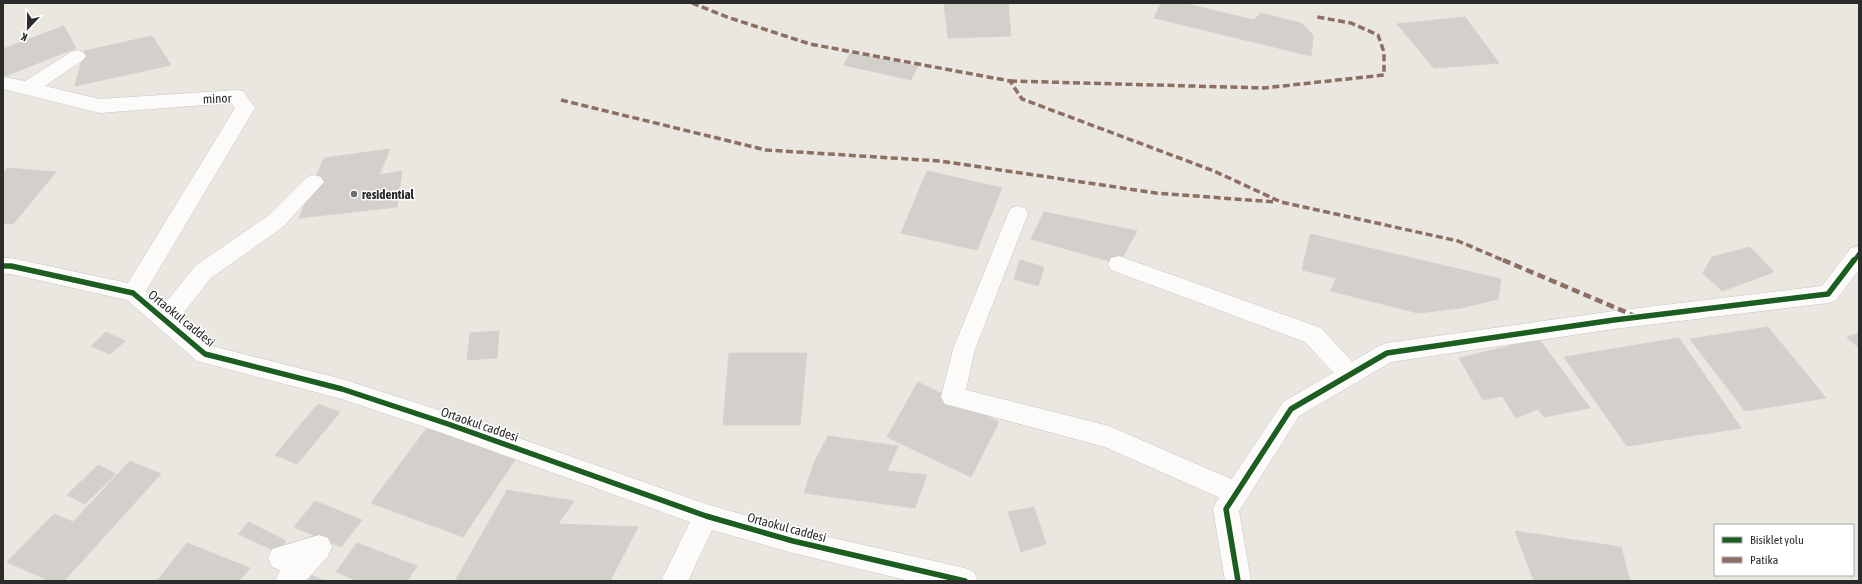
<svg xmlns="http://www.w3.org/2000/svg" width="1862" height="584" font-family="'Asap Condensed',sans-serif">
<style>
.building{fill:#d3d0cc;stroke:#d5d2cd}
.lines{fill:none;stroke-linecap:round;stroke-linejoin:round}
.street-casing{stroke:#c7c6c6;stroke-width:1}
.secondary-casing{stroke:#c7c6c6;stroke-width:1}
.street{fill:#fcfbfa;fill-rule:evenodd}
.secondary{fill:#fcfbfa;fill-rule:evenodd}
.quiet-far1{stroke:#8d6e63;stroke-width:3.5;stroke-dasharray:7 3.5;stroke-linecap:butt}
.quiet{stroke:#8d6e63;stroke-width:4.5;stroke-dasharray:8 4.5;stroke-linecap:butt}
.cycleway-far1-casing{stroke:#fff;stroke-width:6}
.cycleway-casing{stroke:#fff;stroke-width:8}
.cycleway-far1{stroke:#1b5e20;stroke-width:4.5}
.cycleway{stroke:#1b5e20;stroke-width:5.5}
.poi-dot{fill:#6e6d6b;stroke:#fff;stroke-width:1.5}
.labels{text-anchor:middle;stroke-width:3;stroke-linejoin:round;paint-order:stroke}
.street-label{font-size:13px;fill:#2b2b2b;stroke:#fff}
.poi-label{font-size:13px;font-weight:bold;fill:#2b2b2b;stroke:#fff;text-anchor:start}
</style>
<rect width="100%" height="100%" fill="#eae7e1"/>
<g class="building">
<path d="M 944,3 L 1008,3 L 1011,36 L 948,38 Z"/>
<path d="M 1161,3 L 1182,3 L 1254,20 L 1261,13 L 1301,23 L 1313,35 L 1311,56 L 1154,18 Z"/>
<path d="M 1465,17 L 1499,63 L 1434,68 L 1397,24 Z"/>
<path d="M 64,26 L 76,48 L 3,77 L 3,49 Z"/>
<path d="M 152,36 L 171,65 L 75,86 L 84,51 Z"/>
<path d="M 850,53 L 918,66 L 911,80 L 844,65 Z"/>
<path d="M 390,149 L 379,175 L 402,171 L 397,207 L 299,218 L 324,158 Z"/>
<path d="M 7,168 L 56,172 L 13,224 L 3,223 L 3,173 Z"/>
<path d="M 927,171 L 1002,188 L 977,250 L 901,233 Z"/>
<path d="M 1044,212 L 1137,231 L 1119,264 L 1031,239 Z"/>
<path d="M 1310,234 L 1501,279 L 1498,299 L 1461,308 L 1418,313 L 1331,291 L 1336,278 L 1302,270 Z"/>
<path d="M 1750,247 L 1774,272 L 1722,291 L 1703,273 L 1712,257 Z"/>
<path d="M 1020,260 L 1044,267 L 1038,286 L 1014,279 Z"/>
<path d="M 1768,327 L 1826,398 L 1745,411 L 1690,339 Z"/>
<path d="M 499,331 L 497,358 L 467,360 L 470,333 Z"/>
<path d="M 106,332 L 125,341 L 110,354 L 91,346 Z"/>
<path d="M 1859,333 L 1859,348 L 1847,337 Z"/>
<path d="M 1679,338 L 1741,428 L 1627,446 L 1564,357 Z"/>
<path d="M 1539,339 L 1590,408 L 1544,417 L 1538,409 L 1516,418 L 1502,396 L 1483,400 L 1459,358 Z"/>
<path d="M 729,353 L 807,353 L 800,425 L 723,425 Z"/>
<path d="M 918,382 L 999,422 L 971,477 L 887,437 Z"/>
<path d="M 318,404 L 340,412 L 297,464 L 275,455 Z"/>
<path d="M 427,428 L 515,460 L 463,537 L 371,503 Z"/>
<path d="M 828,436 L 898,446 L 887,471 L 814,463 Z"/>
<path d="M 130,461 L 161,474 L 64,581 L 50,581 L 7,562 L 54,514 L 73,522 Z"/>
<path d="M 814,463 L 887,471 L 927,475 L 915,508 L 804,493 Z"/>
<path d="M 98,465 L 116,474 L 85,504 L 67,495 Z"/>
<path d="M 507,490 L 574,501 L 558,524 L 638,527 L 610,581 L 455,581 Z"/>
<path d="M 315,501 L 362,520 L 341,547 L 294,527 Z"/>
<path d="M 1034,507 L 1046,544 L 1021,552 L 1008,512 Z"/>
<path d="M 249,522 L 286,541 L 277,552 L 238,534 Z"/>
<path d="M 1515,531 L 1621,547 L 1630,581 L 1534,581 Z"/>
<path d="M 187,543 L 250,568 L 239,581 L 157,581 Z"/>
<path d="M 357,543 L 417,566 L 407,581 L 358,581 L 336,572 Z"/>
<path d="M 305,573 L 325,581 L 299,581 Z"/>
</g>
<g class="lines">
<g class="street-casing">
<g id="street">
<path d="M 77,50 L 83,52 L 86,56 L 83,60 L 45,86 L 100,99 L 236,90 L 243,91 L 255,108 L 146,291 L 163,306 L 195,266 L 269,215 L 307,177 L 314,175 L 321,177 L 324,182 L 283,227 L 211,278 L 179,319 L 212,346 L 342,379 L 448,413 L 706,504 L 793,529 L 965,568 L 974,572 L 978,581 L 910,581 L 793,553 L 712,530 L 688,581 L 661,581 L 690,522 L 448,435 L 342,399 L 197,361 L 127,300 L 11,274 L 3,274 L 3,258 L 11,258 L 128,283 L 235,108 L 231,103 L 100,113 L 3,89 L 3,77 L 25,81 L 71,52 Z"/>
<path d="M 1018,206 L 1025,208 L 1028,214 L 975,349 L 966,390 L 1109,426 L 1245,485 L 1249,493 L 1245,501 L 1236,505 L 1227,501 L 1105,447 L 945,404 L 941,397 L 953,349 L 1008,214 L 1011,208 Z"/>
<path d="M 1119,256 L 1321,328 L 1358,368 L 1362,375 L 1358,382 L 1350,385 L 1342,382 L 1305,342 L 1111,270 L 1108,264 L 1111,258 Z"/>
<path d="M 319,535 L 328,538 L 332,547 L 328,556 L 306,581 L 275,581 L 280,570 L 272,567 L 268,558 L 272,549 Z"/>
</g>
</g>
<g class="secondary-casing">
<path id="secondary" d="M 1859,246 L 1859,270 L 1836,300 L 1828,303 L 1614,329 L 1391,362 L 1299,416 L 1239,511 L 1251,581 L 1225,581 L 1213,509 L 1217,501 L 1283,402 L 1379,346 L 1387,343 L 1614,311 L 1822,286 L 1851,248 Z"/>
</g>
<use href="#street" class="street"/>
<use href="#secondary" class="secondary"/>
<g class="quiet-far1">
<path d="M 692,3 L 727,17 L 810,44 L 1010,81 L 1022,99 L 1214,171 L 1281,202 L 1458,241 L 1505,261"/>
<path d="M 1010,81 L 1264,88 L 1384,75 L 1384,52 L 1378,35 L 1351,23 L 1317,17"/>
<path d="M 561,100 L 766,150 L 940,161 L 1156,193 L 1275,202"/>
</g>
<path class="quiet" d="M 1503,260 L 1635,316"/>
<g class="cycleway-far1-casing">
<path id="cycleway-far1" d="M 1854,261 L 1859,254"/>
</g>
<g class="cycleway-casing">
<g id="cycleway">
<path d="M 3,266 L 11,266 L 133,293 L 205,354 L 342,389 L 448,424 L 706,516 L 793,541 L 965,581"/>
<path d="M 1238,581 L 1226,509 L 1291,409 L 1387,353 L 1614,320 L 1828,294 L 1854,260"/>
</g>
</g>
<use href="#cycleway-far1" class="cycleway-far1"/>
<use href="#cycleway" class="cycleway"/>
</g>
<circle class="poi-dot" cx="354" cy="194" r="4"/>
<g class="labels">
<g class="street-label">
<text transform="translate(217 98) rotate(-2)" y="5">minor</text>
<text transform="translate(182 318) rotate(39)" y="5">Ortaokul caddesi</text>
<text transform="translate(480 424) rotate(19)" y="5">Ortaokul caddesi</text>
<text transform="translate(787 527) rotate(15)" y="5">Ortaokul caddesi</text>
</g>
<g class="poi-label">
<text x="362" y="199">residential</text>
</g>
</g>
<rect width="1862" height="584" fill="none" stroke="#2b2b2b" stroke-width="8"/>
<rect x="1714" y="524" width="140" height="52" fill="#ffffff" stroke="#aaaaaa"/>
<rect x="1722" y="537" width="20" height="6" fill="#1b5e20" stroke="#aaaaaa"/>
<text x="1750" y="544" font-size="12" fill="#2b2b2b">Bisiklet yolu</text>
<rect x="1722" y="557" width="20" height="6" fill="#8d6e63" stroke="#aaaaaa"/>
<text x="1750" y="564" font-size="12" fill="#2b2b2b">Patika</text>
<g transform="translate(28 28) rotate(202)" stroke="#ffffff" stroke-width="3" paint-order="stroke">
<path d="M0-3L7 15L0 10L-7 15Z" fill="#2b2b2b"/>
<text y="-6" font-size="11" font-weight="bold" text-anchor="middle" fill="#2b2b2b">K</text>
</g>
</svg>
